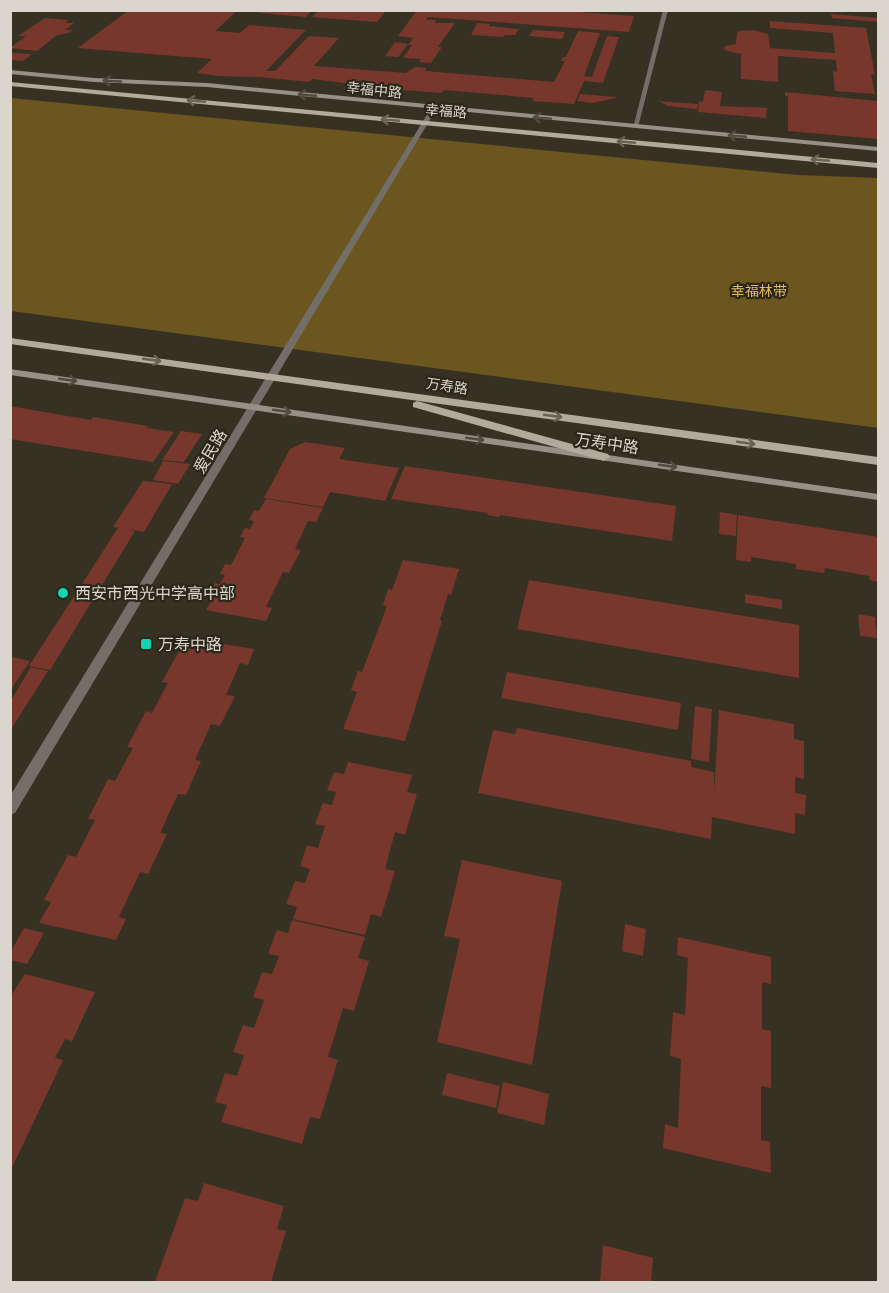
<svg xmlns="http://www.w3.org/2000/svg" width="889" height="1293" font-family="Lato,'Noto Sans SC',sans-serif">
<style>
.green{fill:#6a561e}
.building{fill:#78372c}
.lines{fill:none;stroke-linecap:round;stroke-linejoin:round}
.minor{fill:#736e68;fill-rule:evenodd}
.tertiary{fill:#736e68;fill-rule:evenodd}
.secondary{fill:#989086;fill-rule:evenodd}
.primary{fill:#b4a99d;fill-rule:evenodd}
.oneway{stroke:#524c3f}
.oneway2{stroke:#696254}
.poi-dot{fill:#12d5b4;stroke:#2c2719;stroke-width:2}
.labels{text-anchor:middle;stroke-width:4.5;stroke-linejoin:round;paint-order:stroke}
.far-street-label{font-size:14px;fill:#dad6cd;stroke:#2c2719}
.far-park-label{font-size:14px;fill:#e1bd5b;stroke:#2c2719}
.street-label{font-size:16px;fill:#dad6cd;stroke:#2c2719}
.poi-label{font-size:16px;fill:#dad6cd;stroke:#2c2719;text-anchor:start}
</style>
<rect width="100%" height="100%" fill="#363122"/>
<path class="green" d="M 11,98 L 798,175 L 878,178 L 878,428 L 11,311 Z"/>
<g class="building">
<path d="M 129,10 L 238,10 L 215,31 L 240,33 L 249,25 L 306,30 L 266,71 L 275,71 L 309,36 L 339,38 L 314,66 L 406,73 L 415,67 L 427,68 L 425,71 L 554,82 L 565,61 L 561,61 L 563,57 L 566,57 L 578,31 L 600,33 L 584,76 L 592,77 L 607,36 L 619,37 L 603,83 L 584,81 L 574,104 L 532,101 L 534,98 L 444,90 L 442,93 L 351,86 L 352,84 L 312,79 L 310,82 L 259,77 L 220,76 L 197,73 L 212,59 L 78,48 Z"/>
<path d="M 263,10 L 312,10 L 306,17 L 260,13 Z"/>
<path d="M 319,10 L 387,10 L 377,22 L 312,17 Z"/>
<path d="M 417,10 L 552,10 L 634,16 L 629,32 L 428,17 L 426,20 L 436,20 L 435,23 L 455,23 L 438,47 L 442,47 L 431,63 L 419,62 L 421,59 L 403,58 L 412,45 L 408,45 L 413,38 L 398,36 Z"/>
<path d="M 831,14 L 878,18 L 878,22 L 832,18 Z"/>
<path d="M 45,18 L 69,20 L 65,23 L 74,23 L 65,30 L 73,30 L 69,33 L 57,35 L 37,51 L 10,48 L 26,36 L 18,36 Z"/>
<path d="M 770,21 L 866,28 L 875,75 L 871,74 L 875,94 L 835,91 L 833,71 L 837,72 L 836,60 L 778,56 L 778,82 L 741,79 L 741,54 L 724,50 L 725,46 L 736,44 L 737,33 L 739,31 L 753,30 L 768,34 L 770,48 L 835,53 L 833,33 L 770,28 Z"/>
<path d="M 477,23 L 490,24 L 489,26 L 519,29 L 515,35 L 505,35 L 503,37 L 471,35 Z"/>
<path d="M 533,30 L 565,32 L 562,39 L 529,36 Z"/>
<path d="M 395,42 L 408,44 L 398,57 L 385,56 Z"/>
<path d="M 10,53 L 32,54 L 23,61 L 10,60 Z"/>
<path d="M 705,90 L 722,92 L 720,106 L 767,108 L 766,118 L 698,112 L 699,101 L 703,102 Z"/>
<path d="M 785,92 L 878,101 L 878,139 L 788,131 L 788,96 L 785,96 Z"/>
<path d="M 580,94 L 616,97 L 616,98 L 592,103 L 577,101 Z"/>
<path d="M 658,101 L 698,104 L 697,109 L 668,106 Z"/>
<path d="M 10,406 L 91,420 L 93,417 L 148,426 L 147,428 L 174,432 L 153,462 L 10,439 Z"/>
<path d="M 181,431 L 202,434 L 184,462 L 162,460 Z"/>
<path d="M 305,442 L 345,448 L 339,459 L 399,468 L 385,501 L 330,492 L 323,507 L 264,498 L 290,449 Z"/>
<path d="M 163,461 L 190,464 L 178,484 L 153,480 Z"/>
<path d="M 405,466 L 676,506 L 672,541 L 500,515 L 499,517 L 487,515 L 488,513 L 391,499 Z"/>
<path d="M 143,481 L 172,484 L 144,532 L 128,529 L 135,531 L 50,670 L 29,666 L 118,528 L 113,527 Z"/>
<path d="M 266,499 L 323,508 L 316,522 L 308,521 L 295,549 L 301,550 L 289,573 L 283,572 L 266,607 L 272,608 L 266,621 L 206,610 L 215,595 L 209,594 L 215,583 L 220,584 L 225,575 L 220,574 L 225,564 L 231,565 L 245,538 L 240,537 L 245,528 L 250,529 L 254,521 L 249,520 L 254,510 L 259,511 Z"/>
<path d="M 720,512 L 737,515 L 736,536 L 719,534 Z"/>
<path d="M 738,515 L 878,537 L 878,582 L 870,580 L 869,576 L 825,568 L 824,573 L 796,569 L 796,564 L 751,557 L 751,562 L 736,560 Z"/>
<path d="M 403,560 L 459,569 L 451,595 L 448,594 L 440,620 L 442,621 L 405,741 L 343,729 L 357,692 L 351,690 L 358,671 L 362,672 L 387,606 L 383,605 L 388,589 L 392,590 Z"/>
<path d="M 529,580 L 799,625 L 799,678 L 517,629 Z"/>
<path d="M 745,594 L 782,600 L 782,609 L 745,603 Z"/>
<path d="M 858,614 L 875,617 L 877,638 L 860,636 Z"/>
<path d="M 193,639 L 254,649 L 248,665 L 240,663 L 226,695 L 235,696 L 220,726 L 211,724 L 195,760 L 201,761 L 186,795 L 178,794 L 160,833 L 167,834 L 148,874 L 140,872 L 119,917 L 126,919 L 116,940 L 39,923 L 51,902 L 44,900 L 68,855 L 76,857 L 95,820 L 88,819 L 108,779 L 115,781 L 133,748 L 127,747 L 146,711 L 152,713 L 168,683 L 162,682 L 179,651 L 186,652 Z"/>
<path d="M 13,657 L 30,661 L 10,691 L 10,662 Z"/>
<path d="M 31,667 L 48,671 L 10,731 L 10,702 Z"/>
<path d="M 507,672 L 681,703 L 678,730 L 501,698 Z"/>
<path d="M 695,706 L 712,709 L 709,762 L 691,759 Z"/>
<path d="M 719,710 L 794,724 L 794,739 L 804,741 L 804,779 L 795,777 L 795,793 L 806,795 L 805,815 L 795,813 L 795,834 L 712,817 L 711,839 L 478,793 L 493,730 L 515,734 L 517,728 L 691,761 L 691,767 L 714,772 L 714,793 Z"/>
<path d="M 348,762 L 412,775 L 407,792 L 417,794 L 405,835 L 395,832 L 385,869 L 395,871 L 381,917 L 371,914 L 365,935 L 293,919 L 297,907 L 286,904 L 295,881 L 305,883 L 310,869 L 300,866 L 307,845 L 318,848 L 325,826 L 315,824 L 323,803 L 332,805 L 336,792 L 327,790 L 334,772 L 344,774 Z"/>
<path d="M 462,860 L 562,881 L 532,1065 L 437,1042 L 460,939 L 444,936 Z"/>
<path d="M 292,920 L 365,937 L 358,958 L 369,961 L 354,1011 L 343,1008 L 328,1057 L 338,1060 L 320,1119 L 310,1117 L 302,1144 L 221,1122 L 227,1105 L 215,1102 L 225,1073 L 237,1076 L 244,1055 L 233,1052 L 243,1025 L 254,1028 L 264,1000 L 253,997 L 262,972 L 272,974 L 279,956 L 268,954 L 277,930 L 288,933 Z"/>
<path d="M 625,924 L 646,929 L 643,956 L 622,951 Z"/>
<path d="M 24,928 L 44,933 L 27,964 L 10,960 L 10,953 Z"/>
<path d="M 678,937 L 771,957 L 771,984 L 762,982 L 762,1029 L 771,1031 L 771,1088 L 761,1086 L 761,1140 L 770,1142 L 771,1173 L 663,1148 L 665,1124 L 678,1128 L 681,1059 L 670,1056 L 673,1012 L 685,1015 L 688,958 L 677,955 Z"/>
<path d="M 25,974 L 95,992 L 72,1041 L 65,1039 L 55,1058 L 63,1060 L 10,1172 L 10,997 Z"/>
<path d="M 447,1073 L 500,1086 L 496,1108 L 442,1095 Z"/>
<path d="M 503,1082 L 549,1094 L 544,1125 L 497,1113 Z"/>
<path d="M 204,1183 L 284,1206 L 277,1229 L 286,1231 L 271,1282 L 155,1282 L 185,1198 L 198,1201 Z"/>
<path d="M 603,1245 L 653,1258 L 651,1282 L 600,1282 Z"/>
</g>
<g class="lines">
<path class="minor" d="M 663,10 L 668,10 L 638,127 L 633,128 Z"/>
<path class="tertiary" d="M 434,106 L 437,108 L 15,813 L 10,815 L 10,796 L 431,108 Z"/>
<g class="secondary">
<path d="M 10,70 L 94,78 L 207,83 L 878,147 L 878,151 L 207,87 L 94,82 L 10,74 Z"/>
<path d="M 10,369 L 878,494 L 878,500 L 10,375 Z"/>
</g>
<g class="primary">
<path d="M 10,82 L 878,163 L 878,168 L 10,86 Z"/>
<path d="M 10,338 L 878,457 L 878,465 L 10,344 Z"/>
<path d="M 417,401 L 608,454 L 610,457 L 604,461 L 413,407 L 413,403 Z"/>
</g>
</g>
<defs><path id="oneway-shaft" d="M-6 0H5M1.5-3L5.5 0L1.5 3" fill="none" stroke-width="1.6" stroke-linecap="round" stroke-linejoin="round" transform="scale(1.5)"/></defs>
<g class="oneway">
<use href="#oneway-shaft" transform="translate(112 81) rotate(-177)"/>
<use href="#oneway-shaft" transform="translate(307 95) rotate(-175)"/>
<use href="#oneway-shaft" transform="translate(542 118) rotate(-175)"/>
<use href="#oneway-shaft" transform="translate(737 136) rotate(-175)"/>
<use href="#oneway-shaft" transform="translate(68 380) rotate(8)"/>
<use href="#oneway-shaft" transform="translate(282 411) rotate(8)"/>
<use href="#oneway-shaft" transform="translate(475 439) rotate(8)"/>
<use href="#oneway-shaft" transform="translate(668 466) rotate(8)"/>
</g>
<g class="oneway2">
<use href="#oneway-shaft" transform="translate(196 101) rotate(-175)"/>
<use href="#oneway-shaft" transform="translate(390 120) rotate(-175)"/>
<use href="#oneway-shaft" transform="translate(626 142) rotate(-175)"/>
<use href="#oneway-shaft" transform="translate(820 160) rotate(-175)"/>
<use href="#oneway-shaft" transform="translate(152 360) rotate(8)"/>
<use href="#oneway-shaft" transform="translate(553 416) rotate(8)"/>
<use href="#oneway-shaft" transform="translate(746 443) rotate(8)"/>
</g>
<g class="poi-dot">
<circle cx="63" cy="593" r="6"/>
<rect x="140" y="638" width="12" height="12" rx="3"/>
</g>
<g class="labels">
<g class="far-street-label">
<text transform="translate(374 90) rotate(6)" y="5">幸福中路</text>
<text transform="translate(446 111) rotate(5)" y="5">幸福路</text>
<text transform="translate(447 386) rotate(8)" y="5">万寿路</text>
</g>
<g class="far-park-label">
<text x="759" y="296">幸福林带</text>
</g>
<g class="street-label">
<text transform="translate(607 443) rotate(8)" y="6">万寿中路</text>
<text transform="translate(210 451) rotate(-59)" y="6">爱民路</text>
</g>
<g class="poi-label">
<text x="75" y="599">西安市西光中学高中部</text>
<text x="158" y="650">万寿中路</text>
</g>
</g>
<rect width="889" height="1293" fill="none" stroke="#dad6cd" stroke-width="24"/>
</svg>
